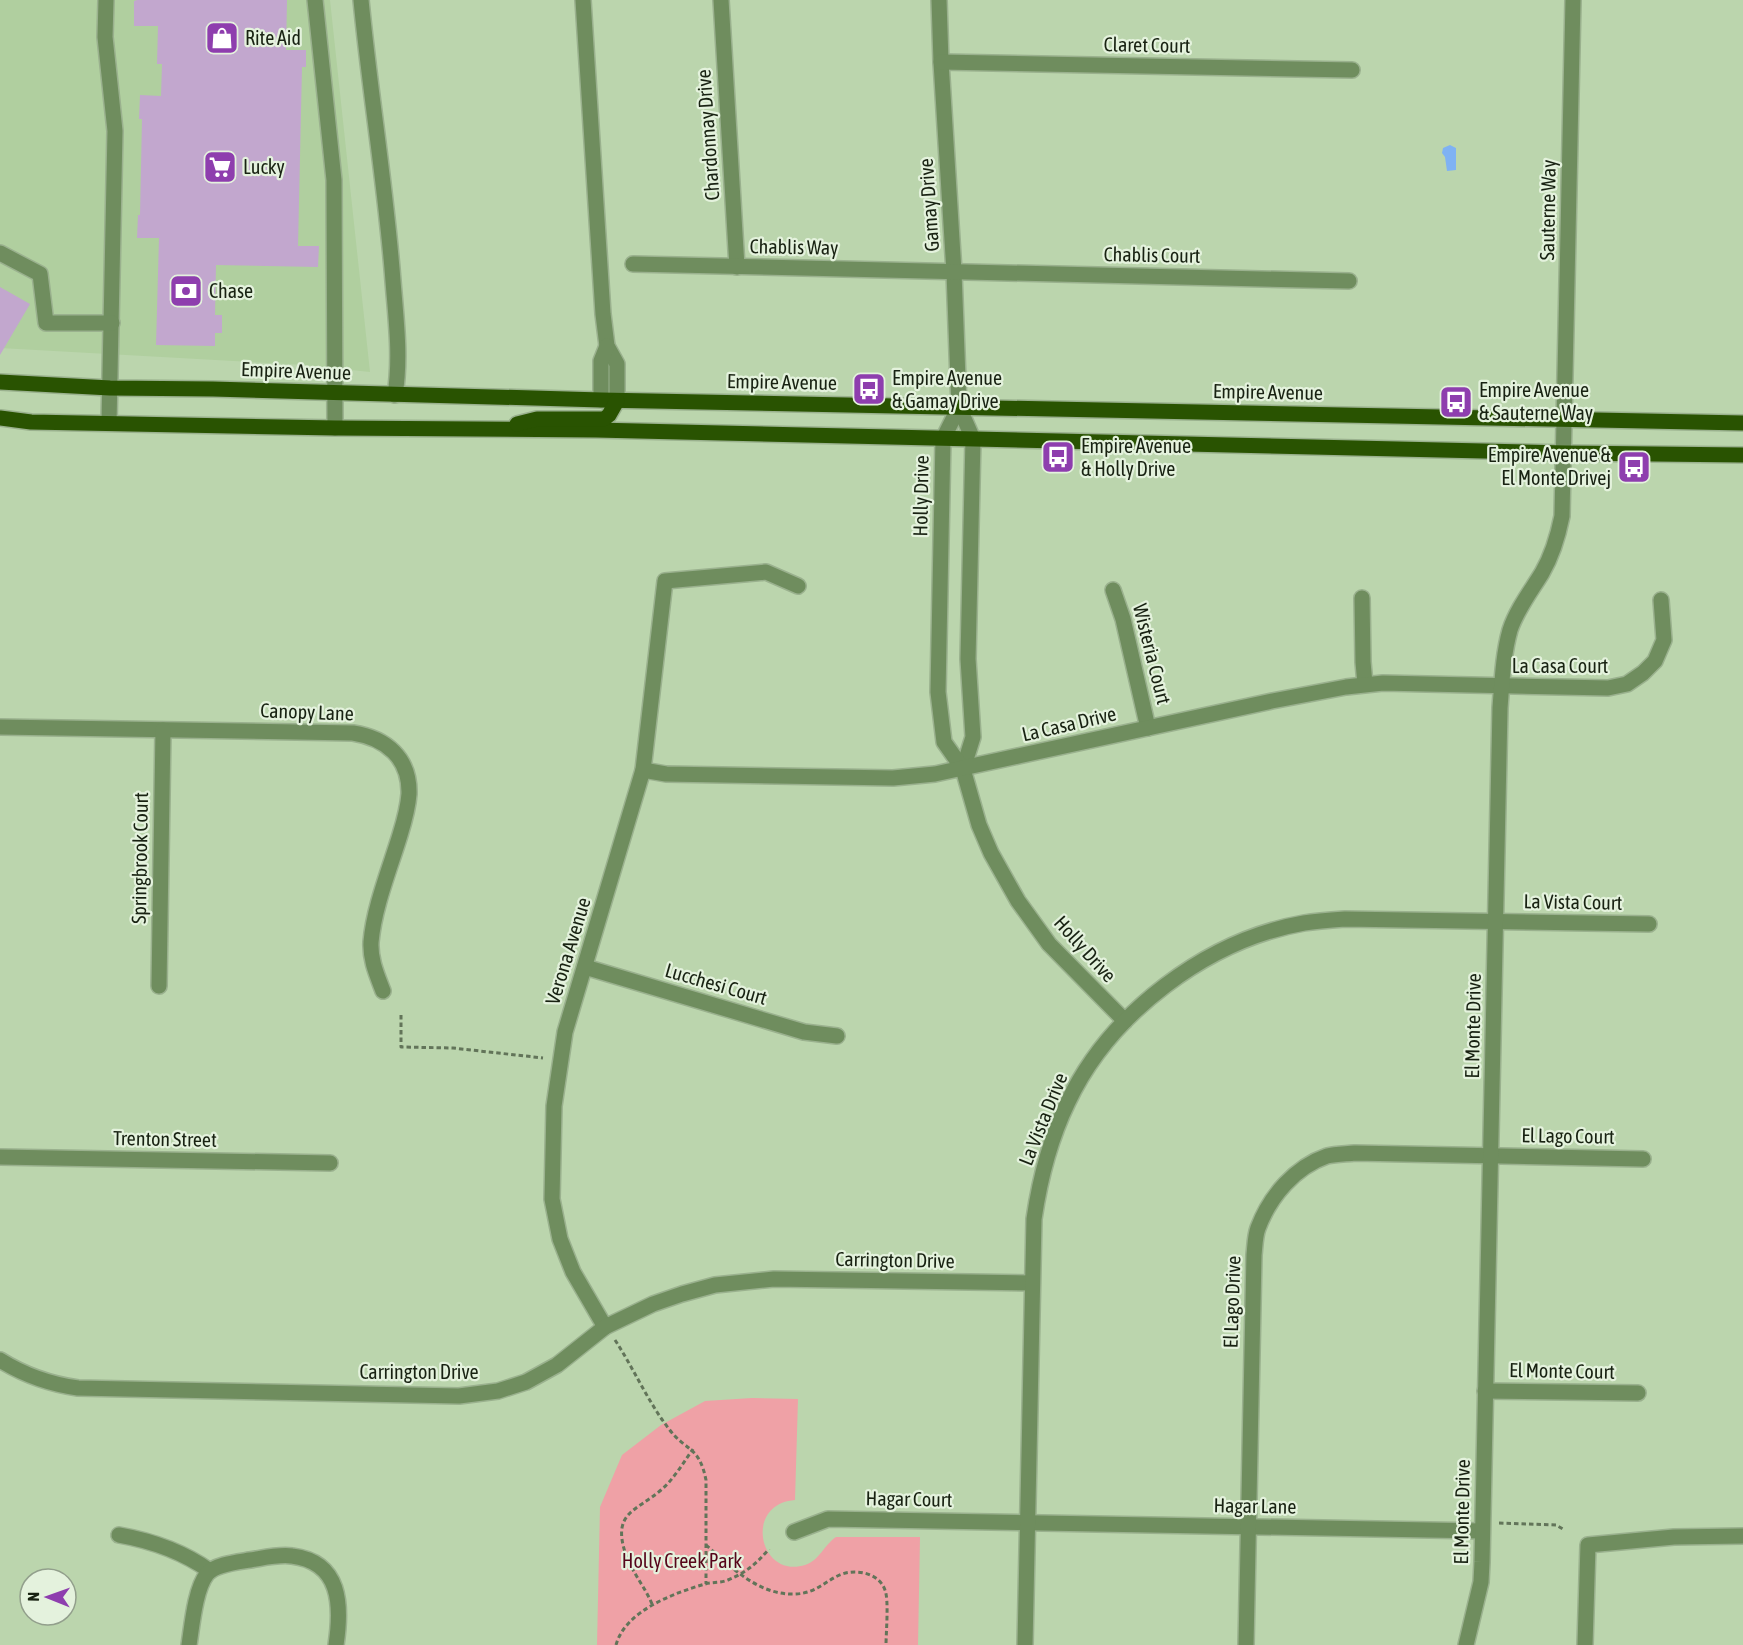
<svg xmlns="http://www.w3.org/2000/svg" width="1743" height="1645" font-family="'Asap Condensed',sans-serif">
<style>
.built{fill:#b0cf9f}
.green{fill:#efa1a6}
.water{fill:#7fb2f3}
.building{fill:#c2a7ce}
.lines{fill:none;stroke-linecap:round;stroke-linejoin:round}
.minor-casing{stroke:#9ab18e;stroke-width:18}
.major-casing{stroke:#9ab18e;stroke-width:18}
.path{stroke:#627459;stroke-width:3;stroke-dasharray:4.5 3;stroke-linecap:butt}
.minor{stroke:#6f8d5e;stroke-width:15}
.major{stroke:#295301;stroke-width:15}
.labels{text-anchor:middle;stroke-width:4.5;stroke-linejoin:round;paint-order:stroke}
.poi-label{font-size:20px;fill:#182212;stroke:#e4f2dd;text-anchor:start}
.street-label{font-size:20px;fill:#182212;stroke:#e4f2dd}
.park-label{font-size:20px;fill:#56051a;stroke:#e4f2dd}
</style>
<rect width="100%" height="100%" fill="#bbd5ad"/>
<path class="built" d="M 0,0 L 330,0 L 370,372 L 305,365 L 0,348 Z"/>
<path class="green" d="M 752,1398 L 798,1399 L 795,1500 C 743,1504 759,1579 805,1565 C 820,1560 824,1545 836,1537 L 920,1537 L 918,1645 L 597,1645 L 600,1507 L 622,1455 L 661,1425 L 705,1401 Z"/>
<path class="water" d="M 1450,145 L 1456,148 L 1456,170 L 1447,171 L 1445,157 L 1442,153 L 1443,148 Z"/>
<g class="building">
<path d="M 137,0 L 287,0 L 286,50 L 306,50 L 306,67 L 302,67 L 298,246 L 319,246 L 318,267 L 216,265 L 215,315 L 222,315 L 222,333 L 215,333 L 215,346 L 156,345 L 159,238 L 137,238 L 138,215 L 140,215 L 142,119 L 139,119 L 140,95 L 161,96 L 162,64 L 157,64 L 158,26 L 134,26 L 134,1 Z"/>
<path d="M 0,287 L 30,304 L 0,355 Z"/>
</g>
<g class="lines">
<g class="minor-casing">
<g id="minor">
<path d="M 106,0 L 105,37 L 115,131 L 109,423"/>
<path d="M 315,0 L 334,180 L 335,428"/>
<path d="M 361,0 C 370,94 386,187 393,281 C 396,319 401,357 395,395"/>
<path d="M 583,0 L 603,314 L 607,346 L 617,364 L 617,401"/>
<path d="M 721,0 L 737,267"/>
<path d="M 939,0 L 941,62 L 954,272 L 959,407 L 973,439 L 968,659 L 973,737 L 963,769"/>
<path d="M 941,62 L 1352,70"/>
<path d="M 0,253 L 40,274 L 46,323 L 112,323"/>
<path d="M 633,264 L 1349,281"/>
<path d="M 601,400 L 601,361 L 607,346"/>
<path d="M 959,407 L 943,439 L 938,692 L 944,742 L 963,769 L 979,825 L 991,853 L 1018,901 L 1049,944 L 1125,1021"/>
<path d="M 1113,590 L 1123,619 L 1148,728"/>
<path d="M 1362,598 L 1363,662 L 1365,684"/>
<path d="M 0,727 L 353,733 C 386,738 410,758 409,794 C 408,808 404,822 400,835 C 390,868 374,907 371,942 C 370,960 377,975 383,991"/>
<path d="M 643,770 L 666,774 L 893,778 L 935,774 L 1272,701 L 1346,687 L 1383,683 L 1608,688 L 1627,684 L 1643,673 L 1655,661 L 1664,640 L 1661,600"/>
<path d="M 585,967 L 804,1032 L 837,1036"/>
<path d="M 159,986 L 163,730"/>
<path d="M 0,1157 L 330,1163"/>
<path d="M 605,1327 L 573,1272 L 560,1239 L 552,1199 L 554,1106 L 565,1032 L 643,770 L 665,581 L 766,572 L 798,586"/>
<path d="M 0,1360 C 24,1375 49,1384 78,1388 L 459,1396 L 498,1391 L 526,1382 L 557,1365 L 605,1327 L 653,1304 L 682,1294 L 715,1285 L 774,1279 L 1032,1283"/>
<path d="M 1485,1391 L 1638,1393"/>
<path d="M 794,1532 L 828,1519 L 1482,1531"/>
<path d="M 119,1535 C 153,1541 182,1551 210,1571"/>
<path d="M 189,1645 C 192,1626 195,1589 207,1574 C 215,1564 238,1562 250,1560 C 263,1558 279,1554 292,1556 C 341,1562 342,1605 336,1645"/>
<path d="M 1025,1645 L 1034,1219 C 1040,1178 1050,1139 1068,1102 C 1110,1013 1207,940 1304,923 C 1317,921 1331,920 1345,919 L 1649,924"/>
<path d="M 1246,1645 L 1254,1255 C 1255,1246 1255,1236 1258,1228 C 1270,1196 1295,1167 1327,1156 C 1336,1154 1346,1154 1355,1153 L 1643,1159"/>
<path d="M 1466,1645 L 1481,1582 L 1482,1562 L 1500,708 C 1502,682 1503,655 1510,630 C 1517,609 1531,591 1542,573 C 1553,554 1558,536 1562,516 L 1573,0"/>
<path d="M 1585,1645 L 1588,1545 L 1674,1537 L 1743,1536"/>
</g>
</g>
<g class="major-casing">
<g id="major">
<path d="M 0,382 L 110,388 L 213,389 L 601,400 L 1743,423"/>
<path d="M 0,418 L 31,422 L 335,428 L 596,430 L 1565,453 L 1743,455"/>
<path d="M 517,424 L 537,419 L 604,419 L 609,415 L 617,401"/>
</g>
</g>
<g class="path">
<path d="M 401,1015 L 401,1047 L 453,1048 L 543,1058"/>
<path d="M 615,1340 C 634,1369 648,1402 669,1429 C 686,1452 699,1445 706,1480 L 706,1584"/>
<path d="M 1499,1523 L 1556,1525 L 1563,1529"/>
<path d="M 706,1545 C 731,1567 759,1596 796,1594 C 817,1593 826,1580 842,1574 C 857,1569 879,1573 885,1590 C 889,1600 886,1633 886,1645"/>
<path d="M 652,1604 C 645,1587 632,1572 626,1555 C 611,1512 637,1511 661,1490 C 674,1479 683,1463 693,1449"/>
<path d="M 616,1645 C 625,1611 674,1593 705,1584 C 713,1582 721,1583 728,1580 C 747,1572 756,1564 769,1549"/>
</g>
<use href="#minor" class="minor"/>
<use href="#major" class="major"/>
</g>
<defs>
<g id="shop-square" transform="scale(1.725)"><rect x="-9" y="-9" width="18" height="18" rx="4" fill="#8e3eae" stroke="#e4f2dd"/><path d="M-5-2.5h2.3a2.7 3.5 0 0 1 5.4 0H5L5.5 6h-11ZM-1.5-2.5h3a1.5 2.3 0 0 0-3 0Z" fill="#fff"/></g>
<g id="supermarket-square" transform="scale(1.725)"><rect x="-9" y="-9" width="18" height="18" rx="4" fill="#8e3eae" stroke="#e4f2dd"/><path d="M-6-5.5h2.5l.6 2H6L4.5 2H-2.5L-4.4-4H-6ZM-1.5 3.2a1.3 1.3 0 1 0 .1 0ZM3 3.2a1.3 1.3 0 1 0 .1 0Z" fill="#fff"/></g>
<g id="bank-square" transform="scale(1.725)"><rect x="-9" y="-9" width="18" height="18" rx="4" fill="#8e3eae" stroke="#e4f2dd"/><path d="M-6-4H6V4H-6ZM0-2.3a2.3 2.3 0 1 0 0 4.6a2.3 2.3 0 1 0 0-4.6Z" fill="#fff"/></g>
<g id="bus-square" transform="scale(1.725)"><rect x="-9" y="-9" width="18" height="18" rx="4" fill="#8e3eae" stroke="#e4f2dd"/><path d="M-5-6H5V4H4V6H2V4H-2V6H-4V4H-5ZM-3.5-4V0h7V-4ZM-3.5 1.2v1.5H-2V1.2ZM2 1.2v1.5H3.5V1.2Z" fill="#fff"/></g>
</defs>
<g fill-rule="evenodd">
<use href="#shop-square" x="222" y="38"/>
<use href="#supermarket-square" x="220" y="167"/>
<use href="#bank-square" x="186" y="291"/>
<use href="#bus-square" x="869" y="389"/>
<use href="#bus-square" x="1456" y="402"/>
<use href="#bus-square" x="1058" y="457"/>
<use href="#bus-square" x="1634" y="467"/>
</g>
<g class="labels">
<g class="poi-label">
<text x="245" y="45">Rite Aid</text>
<text x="243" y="174">Lucky</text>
<text x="209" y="298">Chase</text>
<text x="892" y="385">Empire Avenue<tspan x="892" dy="23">&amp; Gamay Drive</tspan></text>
<text x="1479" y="397">Empire Avenue<tspan x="1479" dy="23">&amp; Sauterne Way</tspan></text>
<text x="1081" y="453">Empire Avenue<tspan x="1081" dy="23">&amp; Holly Drive</tspan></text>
<text x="1611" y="462" text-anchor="end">Empire Avenue &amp;<tspan x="1611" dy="23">El Monte Drivej</tspan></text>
</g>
<g class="street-label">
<text transform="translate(1147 45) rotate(1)" y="7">Claret Court</text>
<text transform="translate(708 135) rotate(-94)" y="7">Chardonnay Drive</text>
<text transform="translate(929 205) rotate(-94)" y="7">Gamay Drive</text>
<text transform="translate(1548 210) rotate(-89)" y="7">Sauterne Way</text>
<text transform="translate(794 247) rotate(1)" y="7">Chablis Way</text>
<text transform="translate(1152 255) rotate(1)" y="7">Chablis Court</text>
<text transform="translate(296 371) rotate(2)" y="7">Empire Avenue</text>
<text transform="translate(782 382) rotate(1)" y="7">Empire Avenue</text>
<text transform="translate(1268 392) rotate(1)" y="7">Empire Avenue</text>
<text transform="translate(921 496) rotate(-89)" y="7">Holly Drive</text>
<text transform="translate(1152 654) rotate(76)" y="7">Wisteria Court</text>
<text x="1560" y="673">La Casa Court</text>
<text transform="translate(307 712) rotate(2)" y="7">Canopy Lane</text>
<text transform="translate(1069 724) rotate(-13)" y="7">La Casa Drive</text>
<text transform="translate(140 858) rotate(-89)" y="7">Springbrook Court</text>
<text transform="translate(1573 902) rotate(1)" y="7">La Vista Court</text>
<text transform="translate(1085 949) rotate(48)" y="7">Holly Drive</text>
<text transform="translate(568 951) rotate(-73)" y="7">Verona Avenue</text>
<text transform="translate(716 984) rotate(16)" y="7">Lucchesi Court</text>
<text transform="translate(1473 1026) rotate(-89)" y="7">El Monte Drive</text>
<text transform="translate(1043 1119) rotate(-68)" y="7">La Vista Drive</text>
<text transform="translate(1568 1136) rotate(1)" y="7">El Lago Court</text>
<text transform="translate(165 1139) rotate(1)" y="7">Trenton Street</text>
<text transform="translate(895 1260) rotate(1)" y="7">Carrington Drive</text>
<text transform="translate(1232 1302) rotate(-88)" y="7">El Lago Drive</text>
<text transform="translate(1562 1371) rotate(1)" y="7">El Monte Court</text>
<text x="419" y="1379">Carrington Drive</text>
<text transform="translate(909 1499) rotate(1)" y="7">Hagar Court</text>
<text transform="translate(1255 1506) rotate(1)" y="7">Hagar Lane</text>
<text transform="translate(1462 1512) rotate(-89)" y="7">El Monte Drive</text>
</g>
<g class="park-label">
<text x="682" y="1568">Holly Creek Park</text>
</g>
</g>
<g transform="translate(48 1597) rotate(271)"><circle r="28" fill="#e4f2dd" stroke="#929f8c" stroke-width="1.5"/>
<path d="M0-4.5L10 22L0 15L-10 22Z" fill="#8e3eae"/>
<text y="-9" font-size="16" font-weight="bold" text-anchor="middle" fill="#182212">N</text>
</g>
</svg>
